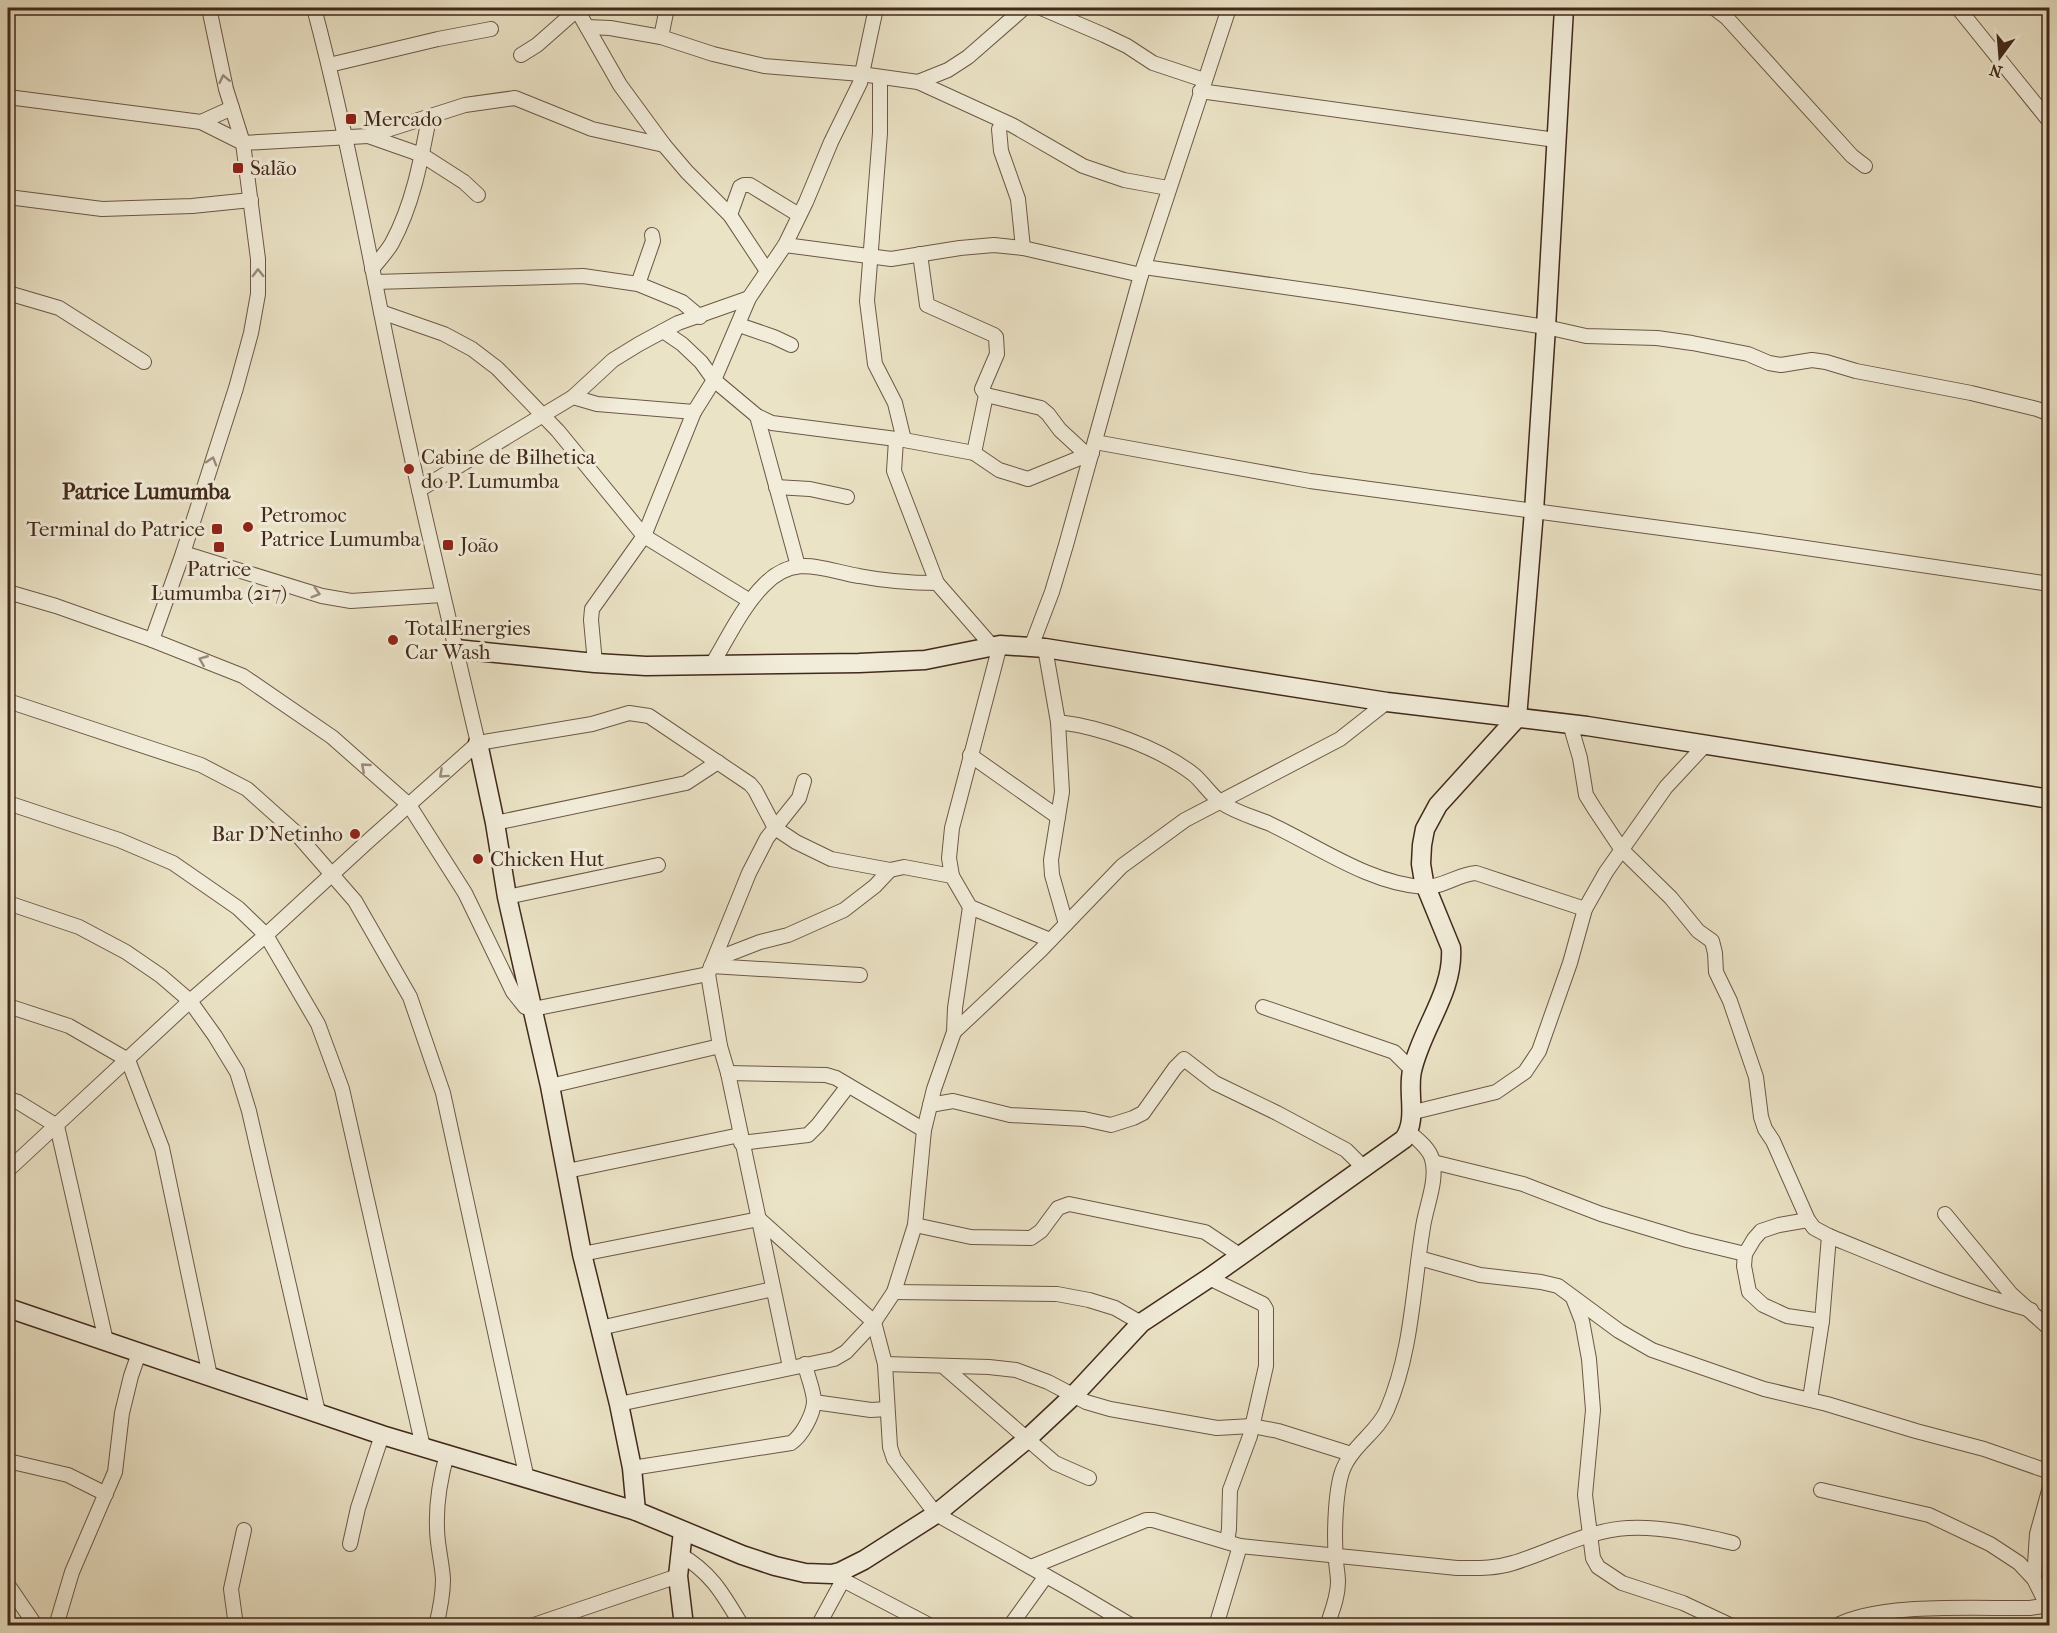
<svg xmlns="http://www.w3.org/2000/svg" width="2057" height="1633" font-family="'IM FELL French Canon',serif">
<style>
.lines{fill:none;stroke-linecap:round;stroke-linejoin:round}
.street-casing{stroke:#6c5846;stroke-width:16}
.secondary-casing{stroke:#42291b;stroke-width:21}
.street{stroke:#f2edda;stroke-width:14}
.secondary{stroke:#f2edda;stroke-width:18}
.oneway{stroke:#9a8b7a}
.poi-dot{fill:#8f2418;stroke:#f2edda;stroke-width:2}
.labels{text-anchor:middle;stroke-width:6;stroke-linejoin:round;paint-order:stroke}
.poi-label{font-size:21px;fill:#42291b;stroke:#f2edda;text-anchor:start}
.neighbourhood-label{font-size:22px;font-weight:bold;fill:#42291b;stroke:#f2edda}
</style>
<rect width="100%" height="100%" fill="#ebe3c6"/>
<filter id="stains"><feTurbulence type="fractalNoise" baseFrequency=".00333" numOctaves="4"/><feColorMatrix values="0 0 0 0 .2 0 0 0 0 .09 0 0 0 0 .02 0 0 0 .5 -.17"/></filter>
<radialGradient id="worn" r=".72"><stop offset=".6" stop-color="#630" stop-opacity="0"/><stop offset="1" stop-color="#630" stop-opacity=".3"/></radialGradient>
<g class="lines">
<g class="street-casing">
<g id="street">
<path d="M 314,8 C 338,98 357,190 375,282 C 405,437 442,590 478,743"/>
<path d="M 576,8 L 620,85 L 664,145 L 687,172 L 730,215 L 767,271"/>
<path d="M 1041,8 L 1104,35 L 1127,46 L 1153,63 L 1204,80"/>
<path d="M 1714,8 L 1727,18 L 1852,156 L 1865,166"/>
<path d="M 1958,8 L 2050,122"/>
<path d="M 587,27 L 610,28 L 661,37 L 713,54 L 764,66 L 861,74 L 918,82 L 1012,125 L 1083,166 L 1124,180 L 1168,188"/>
<path d="M 661,37 L 667,8"/>
<path d="M 521,55 L 537,45 L 579,8"/>
<path d="M 329,65 L 438,39 L 491,29"/>
<path d="M 880,77 L 880,133 L 867,301 L 875,364 L 895,403 L 904,440"/>
<path d="M 918,82 L 948,70 L 968,57 L 1024,8"/>
<path d="M 1200,91 L 1556,140"/>
<path d="M 8,97 L 201,122 L 243,143 L 368,136 L 465,105 L 515,98 L 592,129 L 664,145"/>
<path d="M 201,122 L 232,108"/>
<path d="M 1004,122 L 999,129 L 1001,151 L 1018,199 L 1023,248"/>
<path d="M 368,136 L 422,155 L 464,182 L 478,195"/>
<path d="M 8,197 L 102,209 L 192,206 L 251,200"/>
<path d="M 730,215 L 740,187 L 744,185 L 750,185 L 799,215"/>
<path d="M 785,245 L 891,259 L 960,248 L 994,245 L 1023,248 L 1141,275"/>
<path d="M 920,254 L 927,305 L 994,335 L 996,337 L 997,354 L 982,389 L 986,395 L 974,453"/>
<path d="M 1144,267 L 1348,296 L 1546,327 L 1586,336 L 1657,338 L 1692,343 L 1748,354 L 1769,363 L 1781,365 L 1812,360 L 1826,362 L 1856,371 L 1971,393 L 2037,409 L 2050,414"/>
<path d="M 372,269 C 379,260 387,252 392,243 C 413,204 421,160 429,118"/>
<path d="M 375,282 L 583,276 L 638,284 L 682,302 L 700,317"/>
<path d="M 638,284 L 653,241 L 652,235"/>
<path d="M 8,293 L 59,308 L 144,362"/>
<path d="M 381,312 L 444,334 L 472,349 L 497,368 L 558,431 L 644,536 L 750,601"/>
<path d="M 739,325 L 774,337 L 791,345"/>
<path d="M 663,331 L 682,344 L 701,362 L 714,380 L 757,416 L 772,423 L 904,440 L 974,453 L 999,470 L 1028,479 L 1092,453"/>
<path d="M 986,395 L 1041,408 L 1048,414 L 1060,430 L 1086,454"/>
<path d="M 573,397 L 597,404 L 694,412"/>
<path d="M 757,416 L 798,566"/>
<path d="M 896,440 L 894,471 L 937,583"/>
<path d="M 1095,442 L 1310,481 L 1758,541 L 2050,584"/>
<path d="M 776,487 L 810,489 L 847,497"/>
<path d="M 419,490 L 573,397 L 613,360 L 639,344 L 678,323 L 749,298"/>
<path d="M 183,553 L 322,596 L 351,601 L 442,595"/>
<path d="M 8,592 L 56,606 L 152,640 L 243,676 L 332,737 L 409,805 L 465,893 L 513,992 L 525,1007 L 533,1009 L 708,974"/>
<path d="M 152,640 L 183,553 L 236,388 L 251,333 L 258,294 L 258,259 L 243,143 L 226,89 L 209,8"/>
<path d="M 1000,645 L 952,828 L 949,858 L 952,876 L 970,907 L 1050,940"/>
<path d="M 1031,647 L 1052,592 L 1066,545 L 1141,275 L 1229,8"/>
<path d="M 1045,648 L 1058,722 L 1062,792 L 1051,860 L 1052,875 L 1066,924"/>
<path d="M 595,663 L 591,620 L 592,609 L 644,536 L 694,412 L 714,380 L 749,298 L 785,245 L 806,202 L 831,142 L 860,83 L 876,8"/>
<path d="M 711,666 C 728,638 742,607 764,585 C 795,553 823,570 859,576 C 885,581 911,583 937,583 L 992,646"/>
<path d="M 8,701 L 201,765 L 247,789 L 294,831 L 355,901 L 410,997 L 443,1093 L 527,1479"/>
<path d="M 1058,722 C 1101,727 1158,747 1193,774 C 1203,782 1211,796 1222,803 C 1235,812 1253,817 1268,823 C 1316,845 1370,884 1424,887 C 1442,888 1458,874 1476,873 L 1585,909"/>
<path d="M 1570,724 L 1580,758 L 1586,795 L 1594,808 L 1622,850 L 1671,898 L 1698,931 L 1712,941 L 1715,953 L 1716,972 L 1730,1001 L 1756,1077 L 1761,1117 L 1765,1129 L 1773,1141 L 1808,1220 L 1814,1228 L 1829,1236 C 1895,1263 1961,1291 2031,1310"/>
<path d="M 970,755 L 1058,817"/>
<path d="M 8,803 L 119,840 L 173,863 L 238,908 L 266,935 L 318,1024 L 342,1089 L 423,1447"/>
<path d="M 495,823 L 686,783 L 718,762"/>
<path d="M 507,897 L 658,865"/>
<path d="M 8,903 L 79,927 L 126,952 L 161,976 L 190,1001 L 215,1036 L 237,1072 L 249,1111 L 318,1412"/>
<path d="M 716,959 L 760,942 L 788,935 L 844,910 L 875,886 L 890,870"/>
<path d="M 711,966 L 860,975"/>
<path d="M 8,1006 L 69,1026 L 128,1060 L 162,1148 L 210,1376"/>
<path d="M 1263,1007 L 1394,1052 L 1412,1070"/>
<path d="M 954,1032 L 1040,951 L 1122,866 L 1185,820 L 1340,739 L 1387,702"/>
<path d="M 728,1073 L 826,1075 L 836,1078 L 924,1130"/>
<path d="M 550,1086 L 720,1046"/>
<path d="M 8,1099 L 18,1102 L 57,1126 L 106,1341"/>
<path d="M 930,1105 L 953,1101 L 1010,1115 L 1084,1119 L 1111,1125 L 1133,1118 L 1143,1113 L 1175,1068 L 1184,1059 L 1215,1083 L 1277,1113 L 1346,1150 L 1365,1169"/>
<path d="M 1410,1113 L 1496,1092 L 1525,1072 L 1539,1051 L 1570,963 L 1585,909 L 1606,872 L 1666,787 L 1706,744"/>
<path d="M 741,1143 L 808,1135 L 818,1125 L 848,1086"/>
<path d="M 1433,1162 L 1523,1184 L 1601,1214 L 1687,1240 L 1745,1254"/>
<path d="M 8,1170 L 190,1001 L 266,935 L 366,843 L 478,743 L 592,724 L 629,713 L 649,716 L 750,784 L 755,790 L 775,828 L 796,842 L 831,859 L 890,870 L 904,867 L 952,876"/>
<path d="M 567,1171 L 740,1135"/>
<path d="M 1945,1214 L 2011,1294 L 2050,1329"/>
<path d="M 1808,1220 L 1779,1225 L 1761,1231 L 1754,1239 L 1745,1254 L 1744,1266 L 1749,1292 L 1763,1305 L 1787,1316 L 1822,1321"/>
<path d="M 915,1225 L 971,1237 L 1031,1238 L 1041,1231 L 1058,1208 L 1069,1204 L 1205,1232 L 1241,1256"/>
<path d="M 582,1254 L 759,1219 L 874,1322 L 885,1364 L 890,1447 L 894,1459 L 936,1514 L 1073,1591 L 1132,1626"/>
<path d="M 1419,1258 L 1480,1275 L 1541,1282 L 1558,1286 L 1619,1331 L 1652,1350 L 1764,1389 L 1827,1404 L 1916,1431 L 1984,1449 L 2050,1472"/>
<path d="M 1209,1278 L 1263,1304 L 1266,1309 L 1266,1366 L 1250,1436 L 1230,1490 L 1229,1529 L 1227,1542"/>
<path d="M 894,1292 L 1057,1294 L 1089,1300 L 1115,1308 L 1141,1323"/>
<path d="M 1573,1298 L 1582,1321 L 1589,1359 L 1593,1410 L 1585,1495 L 1593,1558 L 1598,1567 L 1622,1583 L 1683,1603 L 1732,1626"/>
<path d="M 600,1328 L 773,1289"/>
<path d="M 885,1364 L 989,1367 L 1016,1370 L 1048,1382 L 1086,1402 L 1110,1409 L 1217,1428 L 1252,1426 L 1278,1431 L 1351,1454"/>
<path d="M 943,1366 L 1055,1463 L 1089,1478"/>
<path d="M 790,1367 L 728,1073 L 720,1046 L 708,974 L 749,873 L 767,838 L 799,798 L 804,781"/>
<path d="M 1810,1399 L 1822,1321 L 1829,1236"/>
<path d="M 814,1402 L 871,1410 L 887,1409"/>
<path d="M 619,1404 L 834,1359 L 846,1352 L 874,1322 L 894,1292 L 915,1225 L 924,1130 L 934,1089 L 954,1032 L 955,1008 L 970,907"/>
<path d="M 8,1461 L 68,1475 L 106,1494"/>
<path d="M 632,1468 L 791,1443 C 802,1436 813,1415 814,1402 C 814,1390 807,1376 805,1364"/>
<path d="M 1821,1490 L 1929,1515 L 1990,1544 L 2019,1563 L 2034,1579 L 2047,1605"/>
<path d="M 350,1544 L 358,1508 L 382,1435"/>
<path d="M 679,1554 C 711,1572 723,1594 742,1626"/>
<path d="M 1031,1567 L 1146,1520 L 1153,1520 L 1240,1546 L 1457,1568 C 1476,1568 1494,1569 1513,1563 C 1550,1552 1588,1530 1628,1528 C 1661,1526 1700,1535 1733,1543"/>
<path d="M 840,1572 L 843,1580 L 931,1626"/>
<path d="M 2034,1579 L 2037,1534 L 2050,1487"/>
<path d="M 8,1585 L 36,1626"/>
<path d="M 56,1626 L 72,1572 L 115,1472 L 122,1413 L 131,1376 L 139,1353"/>
<path d="M 236,1626 L 231,1589 L 244,1530"/>
<path d="M 436,1626 C 440,1610 443,1595 443,1579 C 442,1562 437,1545 437,1528 C 436,1503 440,1479 447,1454"/>
<path d="M 531,1626 L 678,1576"/>
<path d="M 818,1626 L 843,1580"/>
<path d="M 1010,1626 L 1046,1576"/>
<path d="M 1216,1626 L 1240,1546"/>
<path d="M 1327,1626 C 1332,1611 1338,1597 1338,1582 C 1338,1574 1336,1566 1336,1559 C 1334,1537 1335,1493 1342,1472 C 1351,1446 1378,1432 1387,1410 C 1412,1352 1413,1288 1423,1227 C 1426,1206 1438,1180 1432,1159 C 1429,1148 1417,1139 1409,1132"/>
<path d="M 1836,1626 C 1880,1602 1978,1609 2030,1608 L 2050,1605"/>
</g>
</g>
<g class="secondary-casing">
<g id="secondary">
<path d="M 456,649 L 595,663 L 646,666 L 859,663 L 925,660 L 1000,645 L 1045,648 L 1387,702 L 1587,726 L 2050,799"/>
<path d="M 478,743 L 495,823 L 507,897 L 550,1086 L 582,1254 L 619,1404 L 632,1468 L 636,1511"/>
<path d="M 8,1308 L 382,1435 L 636,1511 L 742,1555 L 775,1566 L 805,1573 L 832,1574 L 840,1572 L 864,1560 L 936,1514 L 1026,1440 L 1074,1395 L 1141,1323 L 1209,1278 L 1404,1139 C 1418,1119 1407,1093 1412,1071 C 1421,1029 1454,992 1451,948 L 1424,882 L 1421,864 L 1422,845 L 1425,829 L 1438,805 L 1517,718 L 1534,511 L 1546,327 L 1564,8"/>
<path d="M 683,1531 L 678,1576 L 684,1626"/>
</g>
</g>
<use href="#street" class="street"/>
<use href="#secondary" class="secondary"/>
</g>
<defs><path id="oneway-chevron" d="M-2-3.5L2.5 0L-2 3.5" fill="none" stroke-width="1.6" stroke-linecap="round" stroke-linejoin="round" transform="scale(1.5)"/></defs>
<g class="oneway">
<use href="#oneway-chevron" transform="translate(224 79) rotate(-102)"/>
<use href="#oneway-chevron" transform="translate(258 273) rotate(-91)"/>
<use href="#oneway-chevron" transform="translate(212 461) rotate(-73)"/>
<use href="#oneway-chevron" transform="translate(316 593) rotate(16)"/>
<use href="#oneway-chevron" transform="translate(203 660) rotate(-158)"/>
<use href="#oneway-chevron" transform="translate(365 767) rotate(-139)"/>
<use href="#oneway-chevron" transform="translate(443 774) rotate(138)"/>
</g>
<g class="poi-dot">
<rect x="345" y="113" width="12" height="12" rx="3"/>
<rect x="232" y="162" width="12" height="12" rx="3"/>
<circle cx="409" cy="469" r="6"/>
<circle cx="248" cy="527" r="6"/>
<rect x="211" y="523" width="12" height="12" rx="3"/>
<rect x="442" y="539" width="12" height="12" rx="3"/>
<rect x="213" y="541" width="12" height="12" rx="3"/>
<circle cx="393" cy="640" r="6"/>
<circle cx="355" cy="834" r="6"/>
<circle cx="478" cy="859" r="6"/>
</g>
<g class="labels">
<g class="poi-label">
<text x="363" y="126">Mercado</text>
<text x="250" y="175">Salão</text>
<text x="421" y="464">Cabine de Bilhetica<tspan x="421" dy="24">do P. Lumumba</tspan></text>
<text x="260" y="522">Petromoc<tspan x="260" dy="24">Patrice Lumumba</tspan></text>
<text x="205" y="536" text-anchor="end">Terminal do Patrice</text>
<text x="460" y="552">João</text>
<text x="219" y="576" text-anchor="middle">Patrice<tspan x="219" dy="24">Lumumba (217)</tspan></text>
<text x="405" y="635">TotalEnergies<tspan x="405" dy="24">Car Wash</tspan></text>
<text x="343" y="841" text-anchor="end">Bar D’Netinho</text>
<text x="490" y="866">Chicken Hut</text>
</g>
<g class="neighbourhood-label">
<text x="146" y="499">Patrice Lumumba</text>
</g>
</g>
<rect width="2057" height="1633" fill="none" stroke="#ebe3c6" stroke-width="30"/>
<rect x="9" y="9" width="2039" height="1615" fill="none" stroke="#42291b" stroke-width="3"/>
<rect x="15" y="15" width="2027" height="1603" fill="none" stroke="#42291b" stroke-width="1.5"/>
<g transform="translate(2000 57) rotate(196)" stroke="#f2edda" stroke-width="4.5" paint-order="stroke">
<path d="M0-4.5L10 22L0 15L-10 22Z" fill="#42291b"/>
<text y="-9" font-size="16" font-weight="bold" text-anchor="middle" fill="#42291b">N</text>
</g>
<rect width="100%" height="100%" filter="url(#stains)"/>
<rect width="100%" height="100%" fill="url(#worn)"/>
</svg>
